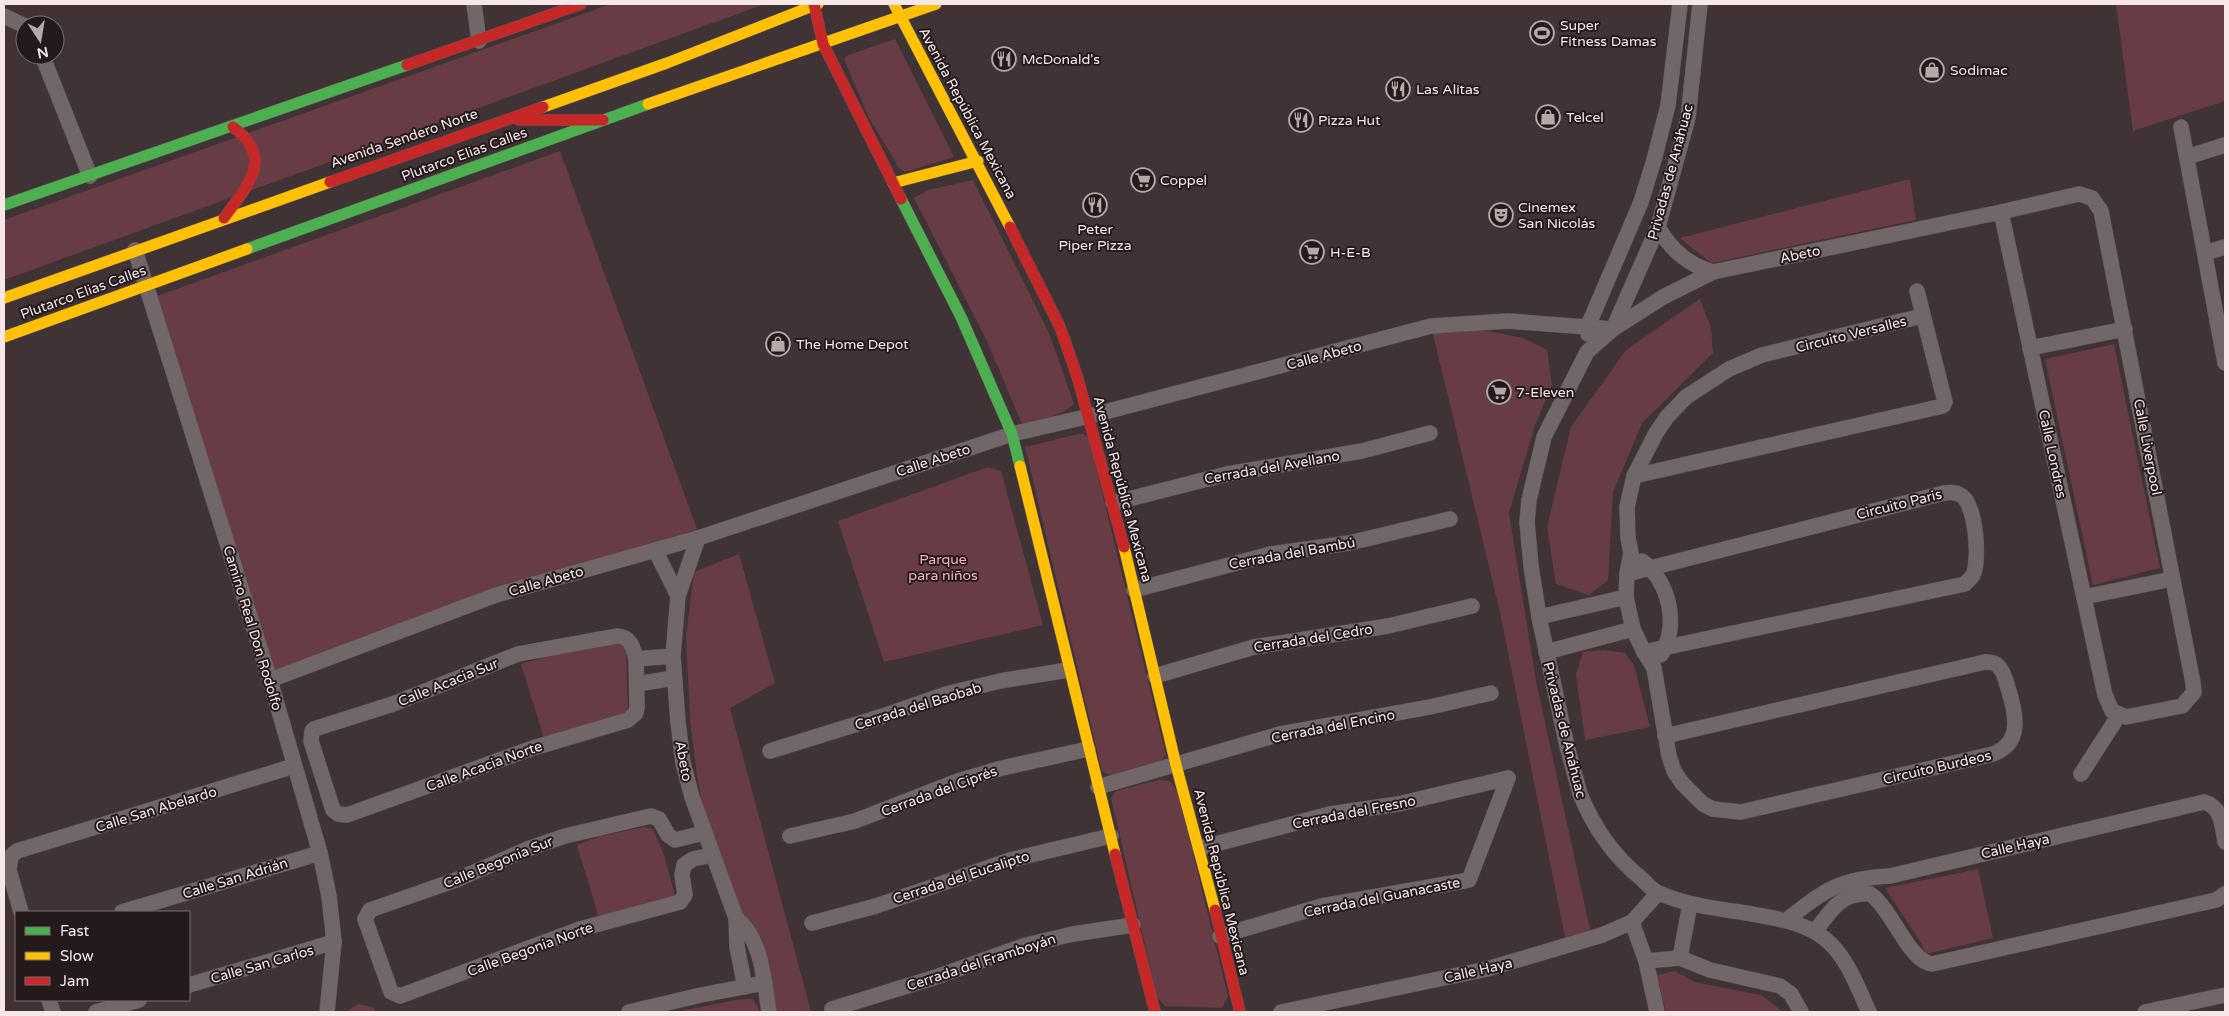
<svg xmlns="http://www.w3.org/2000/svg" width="2229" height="1016" font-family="'Varela Round',sans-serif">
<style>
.green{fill:#673c45}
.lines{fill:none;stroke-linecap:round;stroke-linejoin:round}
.street-casing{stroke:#5d5153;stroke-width:16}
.fast-casing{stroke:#5d5153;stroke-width:12}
.slow-casing{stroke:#5d5153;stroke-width:12}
.jam-casing{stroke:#5d5153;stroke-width:12}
.street{stroke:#716769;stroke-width:15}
.fast{stroke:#4caf50;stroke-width:11}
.slow{stroke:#ffc107;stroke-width:11}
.jam{stroke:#c62828;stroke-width:11}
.labels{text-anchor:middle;stroke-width:4;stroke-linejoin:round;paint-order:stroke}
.poi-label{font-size:14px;fill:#f7e7e9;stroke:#241a1c;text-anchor:start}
.street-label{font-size:14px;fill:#f7e7e9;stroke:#241a1c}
.park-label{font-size:14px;fill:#f4b2be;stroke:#241a1c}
</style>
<rect width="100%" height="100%" fill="#403336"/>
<g class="green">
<path d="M 611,4 L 765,4 L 4,280 L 4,220 Z"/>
<path d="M 2116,4 L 2225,4 L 2225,101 L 2133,131 Z"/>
<path d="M 895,39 L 954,157 L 905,172 L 899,168 L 868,116 L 844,59 L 848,55 Z"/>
<path d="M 560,151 L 697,529 L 271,672 L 157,296 Z"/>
<path d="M 1910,179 L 1916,220 L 1711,263 L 1680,238 Z"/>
<path d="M 973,180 L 1049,333 L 1074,404 C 1060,416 1040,421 1022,424 L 986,339 L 914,198 L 928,190 Z"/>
<path d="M 1700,299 L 1711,328 L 1713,353 L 1642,423 L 1613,492 L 1608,580 L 1589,595 L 1556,584 L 1547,527 L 1571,427 L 1626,350 Z"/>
<path d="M 1431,326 L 1468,327 L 1523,338 L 1547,350 L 1552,385 L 1535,425 L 1509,513 L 1536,681 L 1593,943 L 1567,947 L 1500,612 Z"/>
<path d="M 2114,344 L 2160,568 L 2093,585 L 2045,359 Z"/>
<path d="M 1078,434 L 1084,434 L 1089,439 L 1166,755 L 1158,764 L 1114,776 L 1102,772 L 1025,447 Z"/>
<path d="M 988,467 L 1001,471 L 1043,625 L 884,662 L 838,521 Z"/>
<path d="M 739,554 L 775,683 L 730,708 L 811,1012 L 772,1012 L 755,946 L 705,818 L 697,776 L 690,720 L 686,637 L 694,572 Z"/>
<path d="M 620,641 L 626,649 L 628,715 L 544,738 L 521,664 L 563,652 Z"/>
<path d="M 1604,650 L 1625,653 L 1634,665 L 1650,727 L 1585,740 L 1576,674 L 1583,652 Z"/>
<path d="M 1159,780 L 1170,781 L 1178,792 L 1228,996 L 1222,1008 L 1165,1006 L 1157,997 L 1111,798 L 1116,791 Z"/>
<path d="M 644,827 L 653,829 L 664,855 L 675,896 L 599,918 L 577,845 L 601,836 Z"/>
<path d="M 1978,869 L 1993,938 L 1926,954 L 1921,943 L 1885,888 Z"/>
<path d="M 1675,971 L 1695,982 L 1761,995 L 1783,1012 L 1666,1012 L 1657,975 Z"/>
<path d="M 741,999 L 753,999 L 760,1012 L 674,1012 Z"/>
<path d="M 358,1004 L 373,1007 L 375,1012 L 346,1012 Z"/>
</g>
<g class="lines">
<g class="street-casing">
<g id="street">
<path d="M 474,4 L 479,41"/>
<path d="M 1700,4 L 1688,118 L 1658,227 L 1613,329 L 1587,352 L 1544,437 L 1529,500 L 1527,522 L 1531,566 L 1539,617 L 1567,746 L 1580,794 C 1594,828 1613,856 1642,879 C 1647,884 1653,891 1659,893 C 1688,906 1721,909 1752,914 C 1778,919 1803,922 1824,938 C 1847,956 1857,986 1869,1012"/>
<path d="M 4,16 L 25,26"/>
<path d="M 42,55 L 90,176"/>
<path d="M 2181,127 L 2225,363"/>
<path d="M 2187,157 L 2225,145"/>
<path d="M 1658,227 C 1671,250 1687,264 1713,272"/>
<path d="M 135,250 L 270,680 L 320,853 L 329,896 L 334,942 L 327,1012"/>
<path d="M 2205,253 L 2225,247"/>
<path d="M 1588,334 L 1588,326 L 1641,202 L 1654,160 L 1668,105 L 1680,4"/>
<path d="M 2030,348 L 2125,329"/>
<path d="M 1634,476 L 1943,406 L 1945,402 L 1917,291"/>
<path d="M 1113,503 L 1227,474 L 1362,451 L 1430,433"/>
<path d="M 698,538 L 678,596 L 673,656 L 678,722 L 683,763 L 692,797 L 736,918 L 737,947 L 745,987"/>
<path d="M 655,550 L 678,596"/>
<path d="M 1642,561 C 1670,583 1679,625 1661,655"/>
<path d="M 1627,574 L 1944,493 C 1950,492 1957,492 1962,496 C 1976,506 1980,561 1973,575 C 1971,579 1967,581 1965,584 L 1644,652"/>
<path d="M 1134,590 L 1271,554 L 1349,543 L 1450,519"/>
<path d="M 2084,597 L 2172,579"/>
<path d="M 1539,617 L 1626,597"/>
<path d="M 1546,652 L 1633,629"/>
<path d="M 636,659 L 637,707 L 636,713 L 628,720 L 533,748 L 347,815 L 338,814 L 333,810 L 311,741 L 312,731 L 314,729 L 393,704 L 518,654 L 617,636 C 631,637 633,647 636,659 L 673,656"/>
<path d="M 1155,676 L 1254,647 L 1388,626 L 1472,606"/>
<path d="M 270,680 L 496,595 L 698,538 L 1012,434 L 1090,416 L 1431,326 L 1508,321 L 1613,329 L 1663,297 L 1713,272 L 2001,212 L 2079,194 L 2092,198 L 2101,211 L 2193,683 L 2194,692 L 2182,706 L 2126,717 L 2112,711 L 2105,695 L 2001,212"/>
<path d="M 637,684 L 674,678"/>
<path d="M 1665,736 L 1985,662 C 1991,662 1995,662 1999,667 C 2004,672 2006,681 2008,688 C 2016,713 2023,743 1993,754 L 1741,812 L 1713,809 L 1703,804 L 1682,783 L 1674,771 L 1669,756 L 1654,668 L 1644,652 L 1633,629 L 1626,597 L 1627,574 L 1631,553 L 1628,538 L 1627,507 L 1634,476 L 1656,433 L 1667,417 L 1686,397 L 1729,369 L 1762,355 L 1922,316"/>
<path d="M 770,751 L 883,716 L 946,694 L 1000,681 L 1068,670"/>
<path d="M 2081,774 L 2119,715"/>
<path d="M 1098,787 L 1280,734 L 1430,707 L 1491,693"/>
<path d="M 704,833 L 675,840 L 668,835 L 659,819 L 651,816 L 565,836 L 530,848 L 456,880 L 370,910 L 365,919 L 391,992 L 400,996 L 580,929 L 680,902 L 685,895 L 682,875 L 684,865 L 693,859 L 712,855"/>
<path d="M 790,836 L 855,821 L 958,781 L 1002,768 L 1088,749"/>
<path d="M 1200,848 L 1330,814 L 1398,804 L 1508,778"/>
<path d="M 21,912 L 9,870 L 11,856 L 17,851 L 294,766"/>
<path d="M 122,912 L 320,853"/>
<path d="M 736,918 C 762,938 764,981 769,1012"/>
<path d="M 1787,920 C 1823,890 1842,878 1890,876 L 2204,802 C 2222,807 2222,825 2225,842"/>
<path d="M 1632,922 L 1646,961 L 1657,1012"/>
<path d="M 812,923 L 876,906 L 1010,860 L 1111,836"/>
<path d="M 1815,932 C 1830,911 1841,892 1870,894 C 1891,907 1909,962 1932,964 L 2216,900 L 2225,894"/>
<path d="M 1220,936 L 1322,906 L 1469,880 L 1508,778"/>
<path d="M 1680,958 L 1690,904"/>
<path d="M 1646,961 L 1680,958 L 1710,970 L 1780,986 L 1791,994 L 1801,1012"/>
<path d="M 189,985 L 334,942"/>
<path d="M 49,1000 L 53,1012"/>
<path d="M 832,1009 L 933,978 L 1026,945 L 1073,934 L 1133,925"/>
<path d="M 96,1012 L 139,1000"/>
<path d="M 629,1012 L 701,995 L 764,983"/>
<path d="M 1281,1012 L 1487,969 L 1602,935 L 1632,922 L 1658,893"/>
<path d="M 2145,1012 L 2225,995"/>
</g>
</g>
<g class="fast-casing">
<g id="fast">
<path d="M 901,199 L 961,317 L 1012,434 L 1020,466"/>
<path d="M 4,205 L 407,65"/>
<path d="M 247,249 L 648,104"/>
</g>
</g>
<g class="slow-casing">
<g id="slow">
<path d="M 894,4 L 1010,227"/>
<path d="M 648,104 L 936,4"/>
<path d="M 543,107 L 667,63 L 818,4"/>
<path d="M 893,183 L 978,161"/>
<path d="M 4,298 L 330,182"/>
<path d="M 4,337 L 247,249"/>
<path d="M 1020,466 L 1115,854"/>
<path d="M 1124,547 L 1176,765 L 1215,910"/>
</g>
</g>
<g class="jam-casing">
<g id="jam">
<path d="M 814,4 L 823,44 L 901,199"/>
<path d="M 407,65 L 581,4"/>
<path d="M 519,120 L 603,120"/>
<path d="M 330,182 L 543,107"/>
<path d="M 224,218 C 248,185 275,158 233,127"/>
<path d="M 1010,227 L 1060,327 L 1077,376 L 1124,547"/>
<path d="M 1115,854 L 1155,1012"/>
<path d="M 1215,910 L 1240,1012"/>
</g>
</g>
<use href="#street" class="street"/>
<use href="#fast" class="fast"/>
<use href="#slow" class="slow"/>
<use href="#jam" class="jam"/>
</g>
<defs>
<g id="stadium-ring" transform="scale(1.25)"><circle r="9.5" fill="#241a1c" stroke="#b7a8aa" stroke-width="1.5"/><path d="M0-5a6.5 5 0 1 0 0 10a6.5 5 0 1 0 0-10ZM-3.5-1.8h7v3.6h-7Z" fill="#b7a8aa"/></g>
<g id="restaurant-ring" transform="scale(1.25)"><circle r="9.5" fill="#241a1c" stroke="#b7a8aa" stroke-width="1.5"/><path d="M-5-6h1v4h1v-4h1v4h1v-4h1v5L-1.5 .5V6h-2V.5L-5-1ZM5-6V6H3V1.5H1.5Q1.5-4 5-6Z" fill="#b7a8aa"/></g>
<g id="shop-ring" transform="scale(1.25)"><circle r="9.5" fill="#241a1c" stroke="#b7a8aa" stroke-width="1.5"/><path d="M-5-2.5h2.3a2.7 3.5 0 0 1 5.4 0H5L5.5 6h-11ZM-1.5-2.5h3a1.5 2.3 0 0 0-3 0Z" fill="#b7a8aa"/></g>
<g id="supermarket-ring" transform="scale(1.25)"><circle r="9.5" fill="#241a1c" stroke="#b7a8aa" stroke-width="1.5"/><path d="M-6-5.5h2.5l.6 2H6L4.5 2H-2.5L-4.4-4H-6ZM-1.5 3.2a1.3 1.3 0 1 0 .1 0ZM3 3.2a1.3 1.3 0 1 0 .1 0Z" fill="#b7a8aa"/></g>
<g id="theatre-ring" transform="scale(1.25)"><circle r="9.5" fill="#241a1c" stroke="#b7a8aa" stroke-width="1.5"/><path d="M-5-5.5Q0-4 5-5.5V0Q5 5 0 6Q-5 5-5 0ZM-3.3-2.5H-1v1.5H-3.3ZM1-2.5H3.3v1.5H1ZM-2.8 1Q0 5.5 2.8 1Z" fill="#b7a8aa"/></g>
</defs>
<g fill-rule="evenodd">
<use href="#stadium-ring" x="1542" y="33"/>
<use href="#restaurant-ring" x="1004" y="59"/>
<use href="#shop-ring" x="1932" y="70"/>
<use href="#restaurant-ring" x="1398" y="89"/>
<use href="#shop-ring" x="1548" y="117"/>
<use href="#restaurant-ring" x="1301" y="120"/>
<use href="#supermarket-ring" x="1143" y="180"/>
<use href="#restaurant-ring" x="1095" y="205"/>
<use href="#theatre-ring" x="1501" y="215"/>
<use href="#supermarket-ring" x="1312" y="252"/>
<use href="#shop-ring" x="778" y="344"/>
<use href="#supermarket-ring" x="1499" y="392"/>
</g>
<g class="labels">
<g class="poi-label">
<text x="1560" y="30">Super<tspan x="1560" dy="16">Fitness Damas</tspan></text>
<text x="1022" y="64">McDonald's</text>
<text x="1950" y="75">Sodimac</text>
<text x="1416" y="94">Las Alitas</text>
<text x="1566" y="122">Telcel</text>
<text x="1318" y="125">Pizza Hut</text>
<text x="1160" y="185">Coppel</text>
<text x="1518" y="212">Cinemex<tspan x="1518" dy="16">San Nicolás</tspan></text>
<text x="1095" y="234" text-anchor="middle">Peter<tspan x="1095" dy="16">Piper Pizza</tspan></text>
<text x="1330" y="257">H-E-B</text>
<text x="796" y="349">The Home Depot</text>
<text x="1516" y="397">7-Eleven</text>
</g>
<g class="street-label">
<text transform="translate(968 113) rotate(62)" y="5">Avenida República Mexicana</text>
<text transform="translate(404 138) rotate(-19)" y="5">Avenida Sendero Norte</text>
<text transform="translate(464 154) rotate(-20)" y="5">Plutarco Elias Calles</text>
<text transform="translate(1670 172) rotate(-75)" y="5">Privadas de Anáhuac</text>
<text transform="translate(1800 254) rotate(-12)" y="5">Abeto</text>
<text transform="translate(83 292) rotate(-20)" y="5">Plutarco Elias Calles</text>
<text transform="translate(1851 334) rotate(-14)" y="5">Circuito Versalles</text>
<text transform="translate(1324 355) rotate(-15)" y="5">Calle Abeto</text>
<text transform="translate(2148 447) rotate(79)" y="5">Calle Liverpool</text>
<text transform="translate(2053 454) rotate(78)" y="5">Calle Londres</text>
<text transform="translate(933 460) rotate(-18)" y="5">Calle Abeto</text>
<text transform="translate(1272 467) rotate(-10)" y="5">Cerrada del Avellano</text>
<text transform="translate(1123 489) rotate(75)" y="5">Avenida República Mexicana</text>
<text transform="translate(1899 504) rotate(-14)" y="5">Circuito Paris</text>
<text transform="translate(1292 553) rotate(-10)" y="5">Cerrada del Bambú</text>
<text transform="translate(546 581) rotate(-16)" y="5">Calle Abeto</text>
<text transform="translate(253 628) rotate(73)" y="5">Camino Real Don Rodolfo</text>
<text transform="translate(1313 638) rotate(-9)" y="5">Cerrada del Cedro</text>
<text transform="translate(448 682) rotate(-22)" y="5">Calle Acacia Sur</text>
<text transform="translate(918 706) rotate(-17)" y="5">Cerrada del Baobab</text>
<text transform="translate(1333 726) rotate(-11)" y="5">Cerrada del Encino</text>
<text transform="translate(1565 730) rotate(76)" y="5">Privadas de Anáhuac</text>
<text transform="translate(684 761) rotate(79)" y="5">Abeto</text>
<text transform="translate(484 766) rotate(-20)" y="5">Calle Acacia Norte</text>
<text transform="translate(1937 767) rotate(-13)" y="5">Circuito Burdeos</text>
<text transform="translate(939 791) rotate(-20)" y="5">Cerrada del Ciprés</text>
<text transform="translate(156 809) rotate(-17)" y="5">Calle San Abelardo</text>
<text transform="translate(1354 812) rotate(-11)" y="5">Cerrada del Fresno</text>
<text transform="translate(2015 846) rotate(-13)" y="5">Calle Haya</text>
<text transform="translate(498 862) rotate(-22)" y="5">Calle Begonia Sur</text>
<text transform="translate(961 877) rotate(-18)" y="5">Cerrada del Eucalipto</text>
<text transform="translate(235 878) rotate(-17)" y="5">Calle San Adrián</text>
<text transform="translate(1222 882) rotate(76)" y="5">Avenida República Mexicana</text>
<text transform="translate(1382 897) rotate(-11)" y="5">Cerrada del Guanacaste</text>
<text transform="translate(530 949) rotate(-20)" y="5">Calle Begonia Norte</text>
<text transform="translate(981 962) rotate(-18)" y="5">Cerrada del Framboyán</text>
<text transform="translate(262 964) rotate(-16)" y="5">Calle San Carlos</text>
<text transform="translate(1478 970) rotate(-13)" y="5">Calle Haya</text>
</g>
<g class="park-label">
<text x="943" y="564">Parque<tspan x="943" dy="16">para niños</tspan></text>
</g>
</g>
<rect width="2229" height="1016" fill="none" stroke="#f7e7e9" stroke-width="10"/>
<rect x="15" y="911" width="175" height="90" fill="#241a1c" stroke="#786c6e"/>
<rect x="25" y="927" width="25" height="8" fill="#4caf50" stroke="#786c6e"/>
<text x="60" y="936" font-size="15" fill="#f7e7e9">Fast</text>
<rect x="25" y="952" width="25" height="8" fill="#ffc107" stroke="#786c6e"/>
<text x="60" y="961" font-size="15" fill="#f7e7e9">Slow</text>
<rect x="25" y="977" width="25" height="8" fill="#c62828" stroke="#786c6e"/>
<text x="60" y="986" font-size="15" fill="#f7e7e9">Jam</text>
<g transform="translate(40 40) rotate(168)"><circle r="24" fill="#241a1c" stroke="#786c6e"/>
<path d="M0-4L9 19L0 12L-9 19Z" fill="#b7a8aa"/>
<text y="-8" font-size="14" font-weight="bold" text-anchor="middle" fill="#f7e7e9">N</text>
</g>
</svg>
